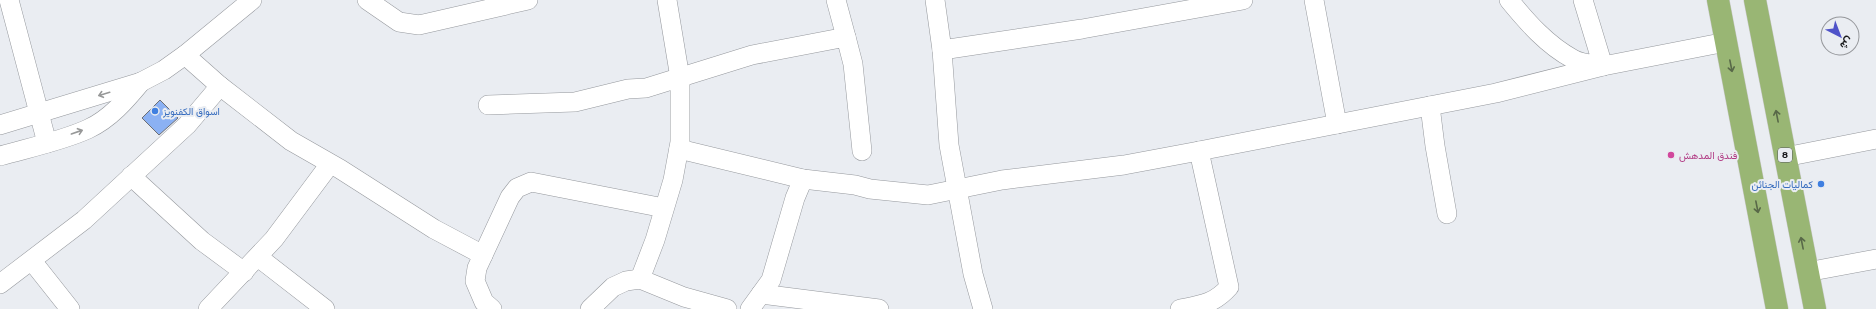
<svg xmlns="http://www.w3.org/2000/svg" width="1876" height="309" font-family="Montserrat,Vazirmatn,sans-serif">
<style>
.building{fill:#8bb1f3;stroke:#6d6f74}
.lines{fill:none;stroke-linecap:round;stroke-linejoin:round}
.minor-casing{stroke:#95989d;stroke-width:20}
.highway-casing{stroke:#c8c8c8;stroke-width:23}
.minor{stroke:#fff;stroke-width:19}
.highway{stroke:#99b674;stroke-width:22}
.oneway{stroke:#586848}
.oneway2{stroke:#979898}
.shop-dot{fill:#3f7fe0;stroke:#eaedf2;stroke-width:1.5}
.hotel-dot{fill:#d1479c;stroke:#eaedf2;stroke-width:1.5}
.labels{text-anchor:middle;stroke-width:4;stroke-linejoin:round;paint-order:stroke}
.shield{fill:#eaedf2;stroke:#57595c;stroke-width:1}
.shield-label{font-size:9px;font-weight:bold;fill:#18191b}
.shop-label{font-size:10px;fill:#366cbe;stroke:#eaedf2;text-anchor:start}
.hotel-label{font-size:10px;fill:#b23c85;stroke:#eaedf2;text-anchor:start}
</style>
<rect width="100%" height="100%" fill="#eaedf2"/>
<path class="building" d="M 160,100 L 178,118 L 159,135 L 142,118 Z"/>
<g class="lines">
<g class="minor-casing">
<g id="minor">
<path d="M 9,0 L 47,143"/>
<path d="M 367,0 L 399,22 L 419,25 L 528,0"/>
<path d="M 836,0 L 846,37"/>
<path d="M 935,0 L 942,50 L 949,145 L 973,274 L 983,309"/>
<path d="M 1314,0 L 1337,124"/>
<path d="M 1509,0 C 1527,22 1547,45 1573,59 C 1581,64 1594,64 1603,66 L 1583,0"/>
<path d="M 942,50 L 1082,29 L 1243,0"/>
<path d="M 185,55 L 220,86 L 291,141 L 340,169 L 434,229 L 483,255"/>
<path d="M 488,105 L 575,102 L 628,89 L 646,88 L 752,55 L 846,37 L 853,64 L 862,151"/>
<path d="M 1430,106 L 1435,146 L 1447,214"/>
<path d="M 0,125 L 141,82 L 164,70 L 185,55 L 252,0"/>
<path d="M 679,149 L 803,179 L 855,185 L 870,189 L 928,195 L 1002,180 L 1124,165 L 1199,151 L 1496,93 L 1603,66 L 1726,42"/>
<path d="M 0,156 C 28,148 62,141 88,129 C 110,119 126,100 141,82"/>
<path d="M 1785,157 L 1876,139"/>
<path d="M 131,176 L 202,241 L 244,272"/>
<path d="M 258,257 L 325,309"/>
<path d="M 32,261 L 70,309"/>
<path d="M 1807,272 L 1876,259"/>
<path d="M 640,279 L 655,240 L 673,180 L 680,142 L 680,78 L 667,0"/>
<path d="M 0,284 L 84,220 L 187,125 L 220,86"/>
<path d="M 761,294 L 879,309"/>
<path d="M 208,309 L 274,239 L 330,164"/>
<path d="M 492,309 L 484,302 L 475,281 L 477,268 L 510,197 L 517,188 L 531,182 L 664,208"/>
<path d="M 590,309 L 613,287 L 626,281 L 640,279 L 684,297 L 727,309"/>
<path d="M 750,309 L 771,280 L 795,198 L 803,179"/>
<path d="M 1180,309 C 1201,305 1214,304 1229,287 L 1199,151"/>
</g>
</g>
<g class="highway-casing">
<g id="highway">
<path d="M 1718,0 L 1777,309"/>
<path d="M 1755,0 L 1815,309"/>
</g>
</g>
<use href="#minor" class="minor"/>
<use href="#highway" class="highway"/>
</g>
<defs><path id="oneway-shaft" d="M-6 0H5M1.5-3L5.5 0L1.5 3" fill="none" stroke-width="1.6" stroke-linecap="round" stroke-linejoin="round"/></defs>
<g class="oneway">
<use href="#oneway-shaft" transform="translate(1731 66) rotate(79)"/>
<use href="#oneway-shaft" transform="translate(1777 116) rotate(-101)"/>
<use href="#oneway-shaft" transform="translate(1757 207) rotate(79)"/>
<use href="#oneway-shaft" transform="translate(1802 243) rotate(-101)"/>
</g>
<g class="oneway2">
<use href="#oneway-shaft" transform="translate(104 94) rotate(163)"/>
<use href="#oneway-shaft" transform="translate(77 132) rotate(-19)"/>
</g>
<g class="shop-dot">
<circle cx="155" cy="111" r="4"/>
<circle cx="1821" cy="184" r="4"/>
</g>
<circle class="hotel-dot" cx="1671" cy="155" r="4"/>
<g class="labels">
<rect class="shield" x="1778" y="148" width="14" height="14" rx="3"/>
<g class="shield-label">
<text x="1785" y="158">8</text>
</g>
<g class="shop-label">
<text x="163" y="115">اسواق الكفنويز</text>
<text x="1813" y="188" text-anchor="end">كماليات الجنائن</text>
</g>
<g class="hotel-label">
<text x="1679" y="159">فندق المدهش</text>
</g>
</g>
<g transform="translate(1840 36) rotate(138)"><circle r="19" fill="#eaedf2" stroke="#96989c"/>
<path d="M0-3L7 15L0 10L-7 15Z" fill="#4f53c9"/>
<text y="-6" font-size="11" font-weight="bold" text-anchor="middle" fill="#18191b">ش</text>
</g>
</svg>
